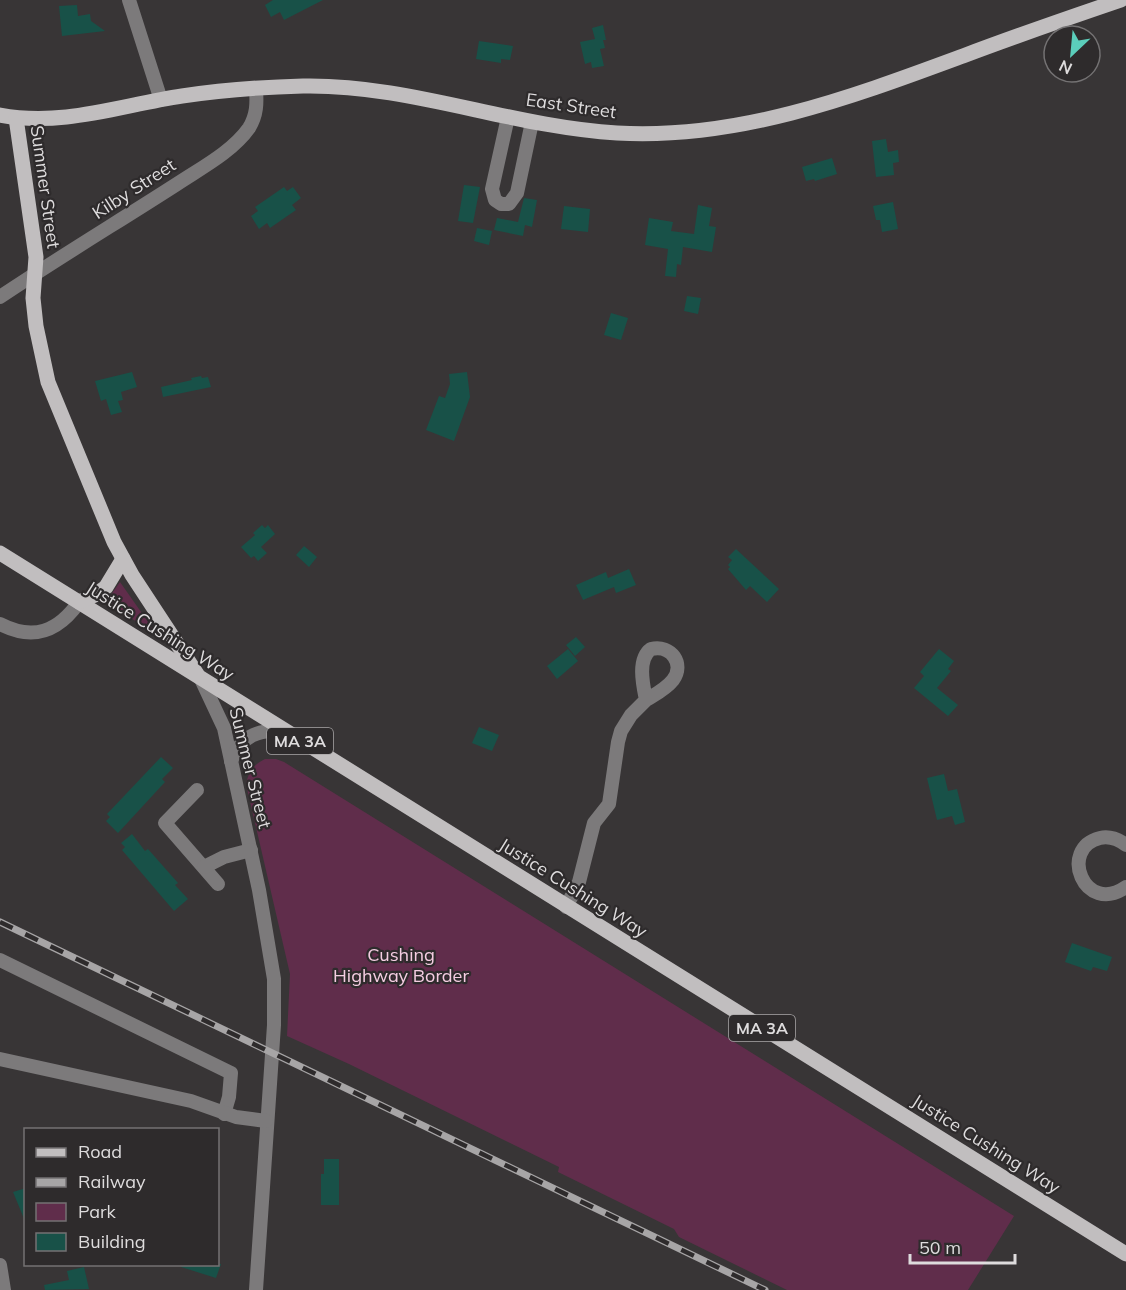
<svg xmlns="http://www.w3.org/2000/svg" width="1126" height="1290" font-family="Mulish,sans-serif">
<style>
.green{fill:#602d4b}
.building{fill:#185148}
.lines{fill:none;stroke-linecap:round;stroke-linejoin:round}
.minor{stroke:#7c7a7b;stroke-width:14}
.major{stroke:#c1bebf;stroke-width:15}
.rail-casing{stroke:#a7a5a6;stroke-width:7}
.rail{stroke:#2e2b2c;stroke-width:4.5;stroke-dasharray:14;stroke-linecap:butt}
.labels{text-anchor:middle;stroke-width:4.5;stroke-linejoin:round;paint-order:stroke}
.shield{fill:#2e2b2c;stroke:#a9a7a8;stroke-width:1.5}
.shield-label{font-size:16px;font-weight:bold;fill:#dedcdd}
.street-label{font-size:18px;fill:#dedcdd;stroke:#2e2b2c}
.park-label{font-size:18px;fill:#f5cde2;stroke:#2e2b2c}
</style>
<rect width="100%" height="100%" fill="#383536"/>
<g class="green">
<path d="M 120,582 L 153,629 L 151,631 L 106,602 Z"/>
<path d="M 265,759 L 276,759 L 284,762 L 1014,1216 L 968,1290 L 787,1290 L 679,1237 L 674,1229 L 558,1172 L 559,1167 L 349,1064 L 287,1036 L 290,974 L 246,784 C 249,771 253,765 265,759 Z"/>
</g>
<g class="building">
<path d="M 273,0 L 323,0 L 284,20 L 280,12 L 271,17 L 265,5 Z"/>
<path d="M 77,5 L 78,16 L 90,14 L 91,21 L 105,31 L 62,36 L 59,6 Z"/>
<path d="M 603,25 L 606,40 L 603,40 L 605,48 L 600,49 L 604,66 L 592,68 L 591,62 L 585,64 L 580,42 L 595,39 L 592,28 Z"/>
<path d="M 479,41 L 513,46 L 510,60 L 501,59 L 501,63 L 476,59 Z"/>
<path d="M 886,139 L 888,152 L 898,150 L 899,162 L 893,163 L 894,175 L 876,177 L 872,141 Z"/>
<path d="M 832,158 L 837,174 L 815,181 L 814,179 L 806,181 L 802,167 Z"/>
<path d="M 464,185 L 480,187 L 473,223 L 458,221 Z"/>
<path d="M 284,187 L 287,191 L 293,187 L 301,198 L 292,205 L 296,210 L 270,228 L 267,223 L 259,229 L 251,216 L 258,211 L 255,207 Z"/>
<path d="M 524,198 L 537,200 L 532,227 L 525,225 L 523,236 L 494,230 L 497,218 L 518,222 Z"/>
<path d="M 893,202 L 898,229 L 882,232 L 880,220 L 876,220 L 873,206 Z"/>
<path d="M 698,205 L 712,208 L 709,226 L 716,227 L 712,252 L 683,247 L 681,265 L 677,264 L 676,277 L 665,276 L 668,249 L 645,245 L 649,218 L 673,222 L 671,231 L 694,234 Z"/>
<path d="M 564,206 L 590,209 L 588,232 L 561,229 Z"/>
<path d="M 477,228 L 492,231 L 489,245 L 474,241 Z"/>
<path d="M 687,296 L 701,298 L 698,314 L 684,311 Z"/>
<path d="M 611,313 L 628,318 L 621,340 L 604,335 Z"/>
<path d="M 132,372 L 137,387 L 121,392 L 123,400 L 118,401 L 122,412 L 111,415 L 106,399 L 101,401 L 95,381 Z"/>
<path d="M 467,372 L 470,397 L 454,441 L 426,430 L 439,396 L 445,398 L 450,384 L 449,374 Z"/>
<path d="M 201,376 L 202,378 L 208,377 L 211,387 L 163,397 L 161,387 L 192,380 L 191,378 Z"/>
<path d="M 262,525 L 265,528 L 268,525 L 275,534 L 261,547 L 267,553 L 258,561 L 254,556 L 251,558 L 241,547 L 255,535 L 253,533 Z"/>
<path d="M 304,546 L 317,557 L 309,567 L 296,555 Z"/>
<path d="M 736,549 L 779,589 L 767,602 L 750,586 L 746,590 L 728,569 L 730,567 L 728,565 L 732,560 L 728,557 Z"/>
<path d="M 629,569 L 636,585 L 616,593 L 614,587 L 583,600 L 576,585 L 606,572 L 608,578 Z"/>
<path d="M 576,637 L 585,647 L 575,656 L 566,645 Z"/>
<path d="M 568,649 L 578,661 L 557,679 L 547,666 Z"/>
<path d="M 939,649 L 954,661 L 948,669 L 951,671 L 937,688 L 958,705 L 948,716 L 914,688 L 924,676 L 920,672 Z"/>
<path d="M 479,727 L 499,735 L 492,751 L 472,743 Z"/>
<path d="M 161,757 L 173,768 L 162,779 L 165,782 L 118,833 L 106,821 L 110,817 L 107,814 Z"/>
<path d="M 944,774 L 948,791 L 957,789 L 965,822 L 955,825 L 952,816 L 937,820 L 927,778 Z"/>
<path d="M 132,834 L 145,851 L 148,849 L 178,883 L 175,885 L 188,899 L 174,911 L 122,850 L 125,847 L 121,843 Z"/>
<path d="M 1072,943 L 1112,957 L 1107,971 L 1093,967 L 1091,971 L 1065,962 Z"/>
<path d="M 324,1159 L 339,1159 L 339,1205 L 321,1205 L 321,1174 L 324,1174 Z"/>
<path d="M 26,1188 L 26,1221 L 25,1221 L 13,1192 Z"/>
<path d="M 181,1264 L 221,1264 L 216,1278 L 181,1267 Z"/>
<path d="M 84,1267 L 89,1289 L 45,1290 L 44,1285 L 69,1280 L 67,1271 Z"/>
</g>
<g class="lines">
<g class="minor">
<path d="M 129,0 L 161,100"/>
<path d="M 508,117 L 492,189 L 495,200 L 501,204 L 509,204 L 517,193 L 532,122"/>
<path d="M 0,297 C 58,258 118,222 177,184 C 201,168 232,152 249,128 C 257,115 257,103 256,89"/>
<path d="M 0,624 C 33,641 58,632 79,602"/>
<path d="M 201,679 L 224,728 L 259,890 L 274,979 L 274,1025 L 256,1290"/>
<path d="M 231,761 C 241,736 259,728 285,732"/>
<path d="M 197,790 L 165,823 L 218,884"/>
<path d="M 1126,845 C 1118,839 1109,836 1100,838 C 1058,848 1084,916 1126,887"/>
<path d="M 204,867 L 224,857 L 251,850"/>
<path d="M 566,907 L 579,882 L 594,823 L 609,804 L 618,742 L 621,731 L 631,715 L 646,700 C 643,685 637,659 651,649 C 671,644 685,664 673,680 C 666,689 656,694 646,700"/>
<path d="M 0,960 L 231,1073 L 229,1097 L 224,1114"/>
<path d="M 0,1059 L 191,1101 L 236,1117 L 266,1121"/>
<path d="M 0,1265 L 4,1290"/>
</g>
<g class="major">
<path d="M 0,115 C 63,127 121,105 182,96 C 222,90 263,87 303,86 C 410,84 511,127 617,133 C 738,140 852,97 963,56 C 1016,36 1068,18 1121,0"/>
<path d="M 16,118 L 36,257 L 33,298 L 36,326 L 48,382 L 114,542 L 132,575 L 197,674"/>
<path d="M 0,553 L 1126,1254"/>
<path d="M 79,602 L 95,595 L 106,587 L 123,559"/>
</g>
<g class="rail-casing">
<path id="rail" d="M 0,922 L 765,1290"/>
</g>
<use href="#rail" class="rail"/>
</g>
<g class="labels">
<g class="shield">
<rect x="267" y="728" width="66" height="26" rx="4.5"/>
<rect x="729" y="1015" width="66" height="26" rx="4.5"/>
</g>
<g class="shield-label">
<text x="300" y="747">MA 3A</text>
<text x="762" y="1034">MA 3A</text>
</g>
<g class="street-label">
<text transform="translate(571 106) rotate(8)" y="6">East Street</text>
<text transform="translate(45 187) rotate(82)" y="6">Summer Street</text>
<text transform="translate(134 189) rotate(-33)" y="6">Kilby Street</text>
<text transform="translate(160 631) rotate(32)" y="6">Justice Cushing Way</text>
<text transform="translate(250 768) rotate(76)" y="6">Summer Street</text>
<text transform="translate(573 888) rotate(32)" y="6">Justice Cushing Way</text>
<text transform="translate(986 1144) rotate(32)" y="6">Justice Cushing Way</text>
</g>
<g class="park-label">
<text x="401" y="961">Cushing<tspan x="401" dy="21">Highway Border</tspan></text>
</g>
</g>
<rect x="24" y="1128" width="195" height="138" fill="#2e2b2c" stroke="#747273" stroke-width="1.5"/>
<rect x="36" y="1148" width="30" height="9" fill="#c1bebf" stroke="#747273" stroke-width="1.5"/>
<text x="78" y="1158" font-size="18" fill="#dedcdd">Road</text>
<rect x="36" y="1178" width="30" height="9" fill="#a7a5a6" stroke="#747273" stroke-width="1.5"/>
<text x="78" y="1188" font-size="18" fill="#dedcdd">Railway</text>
<rect x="36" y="1203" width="30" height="18" fill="#602d4b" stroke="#747273" stroke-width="1.5"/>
<text x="78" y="1218" font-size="18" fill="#dedcdd">Park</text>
<rect x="36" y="1233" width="30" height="18" fill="#185148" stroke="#747273" stroke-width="1.5"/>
<text x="78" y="1248" font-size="18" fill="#dedcdd">Building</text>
<g transform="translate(1072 54) rotate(206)"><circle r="28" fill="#2e2b2c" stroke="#747273" stroke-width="1.5"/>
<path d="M0-4.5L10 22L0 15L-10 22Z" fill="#5bcebb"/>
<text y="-9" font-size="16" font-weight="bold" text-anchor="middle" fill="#dedcdd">N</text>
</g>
<path d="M910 1254v9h105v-9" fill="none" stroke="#dedcdd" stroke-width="3"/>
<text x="919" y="1254" font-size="18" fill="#dedcdd" stroke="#2e2b2c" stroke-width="4.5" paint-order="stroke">50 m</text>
</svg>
